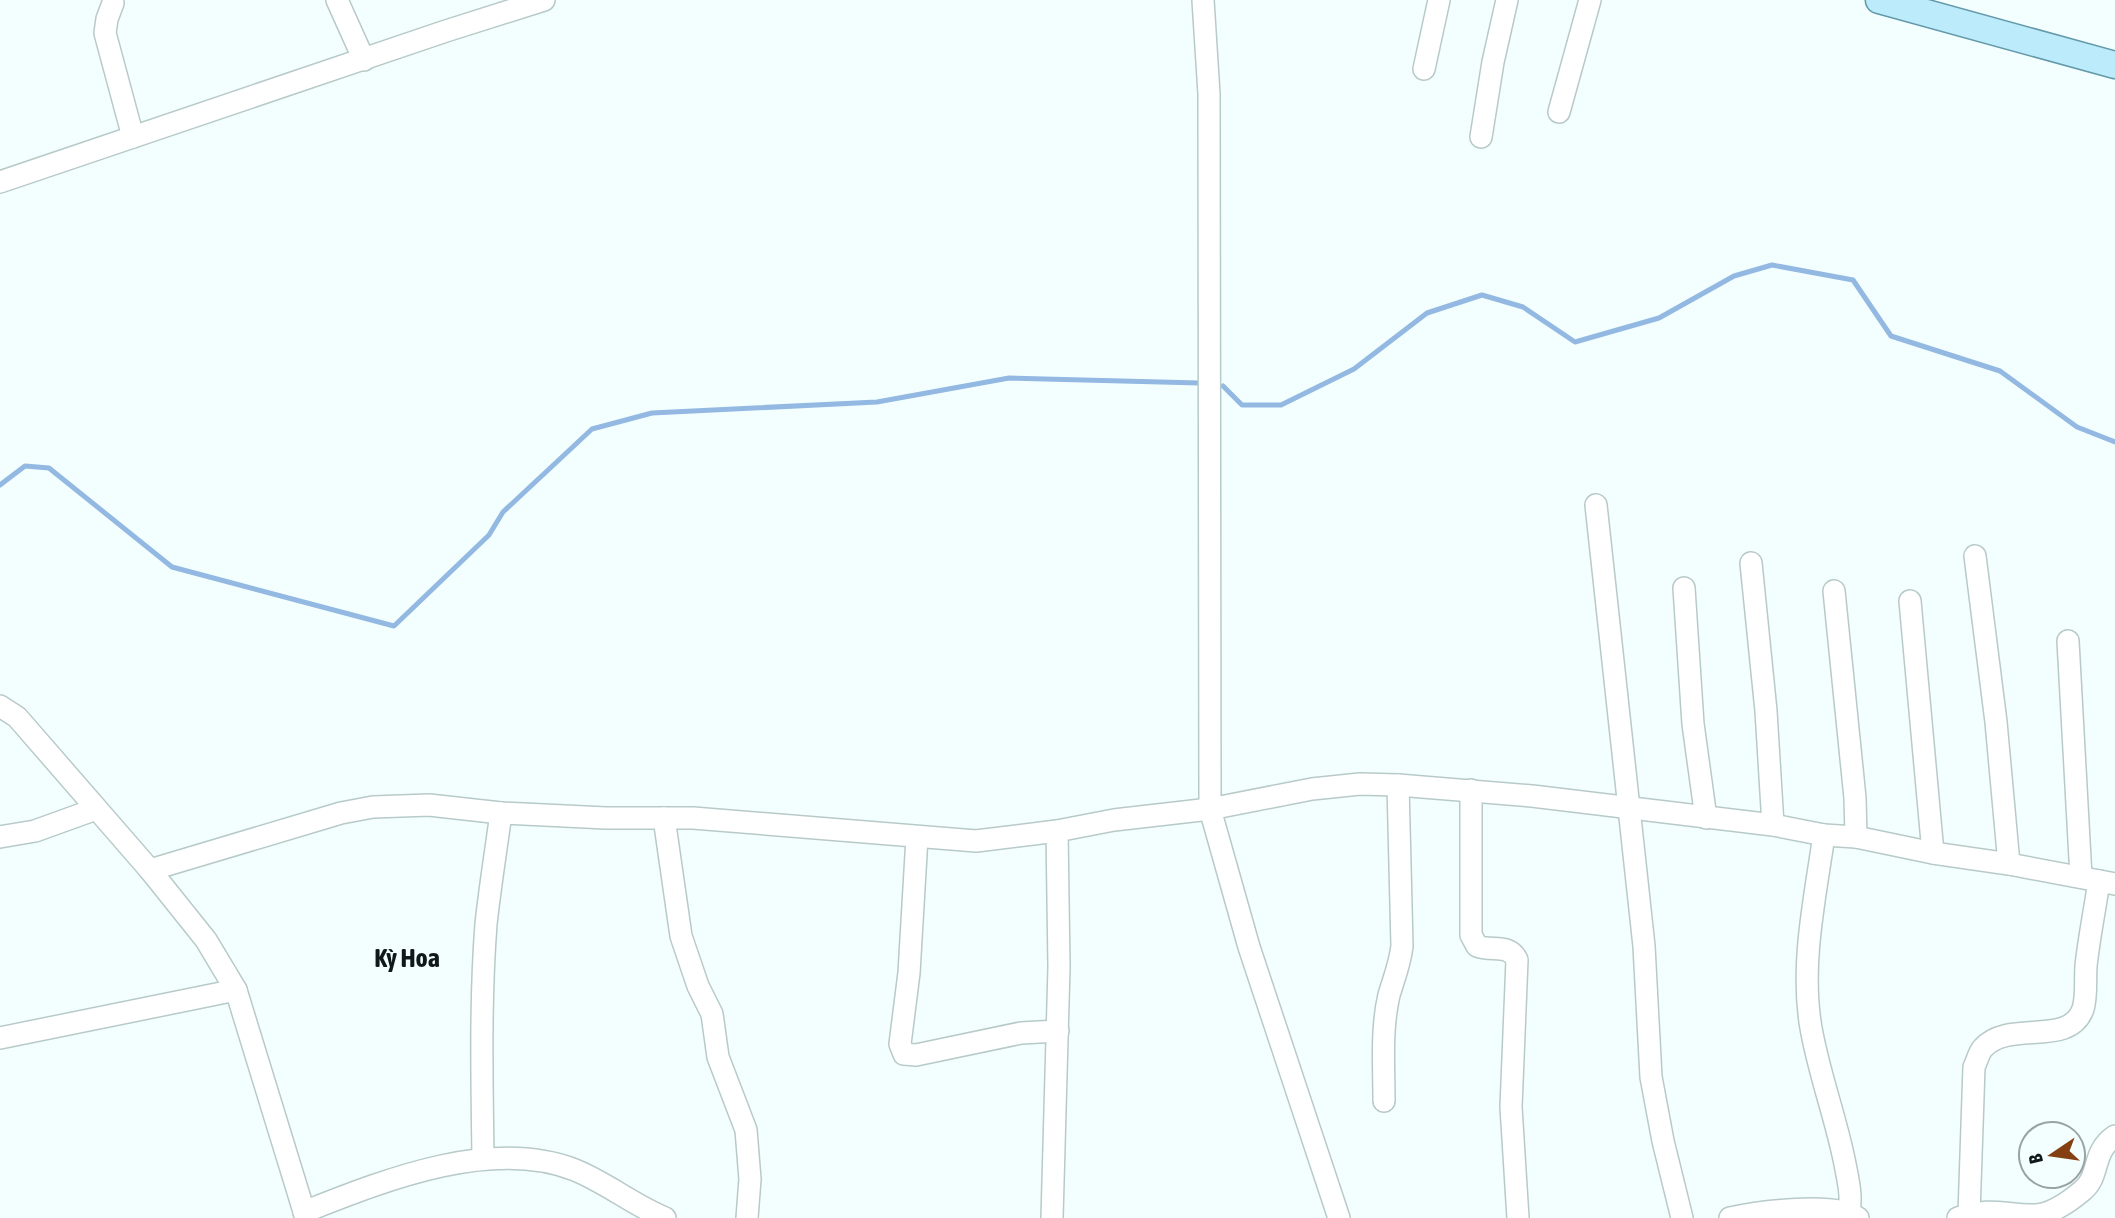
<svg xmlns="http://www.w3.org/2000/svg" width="2115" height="1218" font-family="'Asap Condensed',sans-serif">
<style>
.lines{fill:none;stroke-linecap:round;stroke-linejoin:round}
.stream{stroke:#93b9e3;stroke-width:5}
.minor-casing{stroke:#b7cac9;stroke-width:24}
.major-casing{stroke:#6499aa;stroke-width:29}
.minor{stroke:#fff;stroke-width:21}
.major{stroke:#bcebfb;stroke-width:26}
.labels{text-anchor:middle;stroke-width:5;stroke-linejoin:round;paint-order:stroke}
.district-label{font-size:26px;font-weight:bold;fill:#111818;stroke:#f3fffe}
</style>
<rect width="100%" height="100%" fill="#f3fffe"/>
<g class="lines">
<g class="stream">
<path d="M 1223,386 L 1242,405 L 1281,405 L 1354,369 L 1427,313 L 1482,295 L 1523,307 L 1575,342 L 1659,318 L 1734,276 L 1772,265 L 1853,280 L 1891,336 L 2000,371 L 2077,427 L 2115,442"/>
<path d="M 0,485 L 25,466 L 49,468 L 172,567 L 394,626 L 489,535 L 503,512 L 592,429 L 652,413 L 877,402 L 1009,378 L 1199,383"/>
</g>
<g class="minor-casing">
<g id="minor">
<path d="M 337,0 L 364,60"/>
<path d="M 1203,0 L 1209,94 L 1210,809 L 1249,947 L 1339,1218"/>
<path d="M 113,3 L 107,19 L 105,33 L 133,137"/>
<path d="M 1424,69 L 1439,0"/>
<path d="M 1559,112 L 1590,0"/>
<path d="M 1481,137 L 1493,62 L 1507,0"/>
<path d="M 0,182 L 446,31 L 544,0"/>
<path d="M 1596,505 L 1644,946 L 1651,1077 L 1663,1141 L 1682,1218"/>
<path d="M 1975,556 L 1996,722 L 2009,864"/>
<path d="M 1751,563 L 1766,711 L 1773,825"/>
<path d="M 1684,588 L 1693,724 L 1706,818"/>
<path d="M 1834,591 L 1855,798 L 1856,837"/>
<path d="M 1910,601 L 1933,853"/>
<path d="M 2068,641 L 2081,877"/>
<path d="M 0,706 L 17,717 L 150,870 L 206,940 L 236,990 L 306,1218"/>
<path d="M 1471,790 L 1471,935 L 1477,946 C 1492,952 1509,943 1517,960 L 1511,1107 L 1518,1218"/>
<path d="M 664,818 L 681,936 L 698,986 L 712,1014 L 718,1057 L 746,1130 L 750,1179 L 747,1218"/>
<path d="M 1824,835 C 1815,898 1800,965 1811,1028 C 1819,1074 1836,1118 1845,1164 C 1848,1180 1852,1195 1849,1212"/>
<path d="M 0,837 L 35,831 L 96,809"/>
<path d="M 917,837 L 909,973 L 900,1044 L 904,1054 L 916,1055 L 1021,1033 L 1058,1031"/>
<path d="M 150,870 L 341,813 L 373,807 L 429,805 L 501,813 L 606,818 L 693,818 L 976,841 L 1057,831 L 1114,820 L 1210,809 L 1312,789 L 1360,784 L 1398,785 L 1532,796 L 1773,825 L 1824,835 L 1856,837 L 1933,853 L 2009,864 L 2115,884"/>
<path d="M 0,1038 L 236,990"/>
<path d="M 1384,1101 C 1384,1066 1381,1029 1389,995 C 1394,978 1400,964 1402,946 L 1398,785"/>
<path d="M 483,1159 C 482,1080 480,1002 486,924 C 490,887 496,850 501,813"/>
<path d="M 304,1212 C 383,1181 490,1137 575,1170 C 607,1183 633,1205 665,1218"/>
<path d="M 1969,1214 L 1974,1067 C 1977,1061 1979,1052 1983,1048 C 2009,1019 2069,1048 2083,1009 C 2087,997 2085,979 2086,966 C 2089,938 2095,909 2099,881"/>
<path d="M 1052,1218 L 1059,967 L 1057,831"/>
<path d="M 1730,1218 C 1758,1212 1836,1201 1858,1218"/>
<path d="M 1958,1218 C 1992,1207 2003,1215 2034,1215 C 2051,1215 2070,1201 2082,1191 C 2101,1176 2091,1152 2115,1136"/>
</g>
</g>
<g class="major-casing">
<path id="major" d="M 1879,0 L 2115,65"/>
</g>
<use href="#minor" class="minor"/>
<use href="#major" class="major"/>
</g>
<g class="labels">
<g class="district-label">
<text x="407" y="967">Kỳ Hoa</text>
</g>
</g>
<g transform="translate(2052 1155) rotate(257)"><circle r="33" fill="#f3fffe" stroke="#99a3a2" stroke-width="2"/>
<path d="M0-5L12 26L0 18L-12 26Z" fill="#844013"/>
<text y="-10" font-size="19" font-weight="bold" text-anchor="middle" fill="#111818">B</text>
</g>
</svg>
